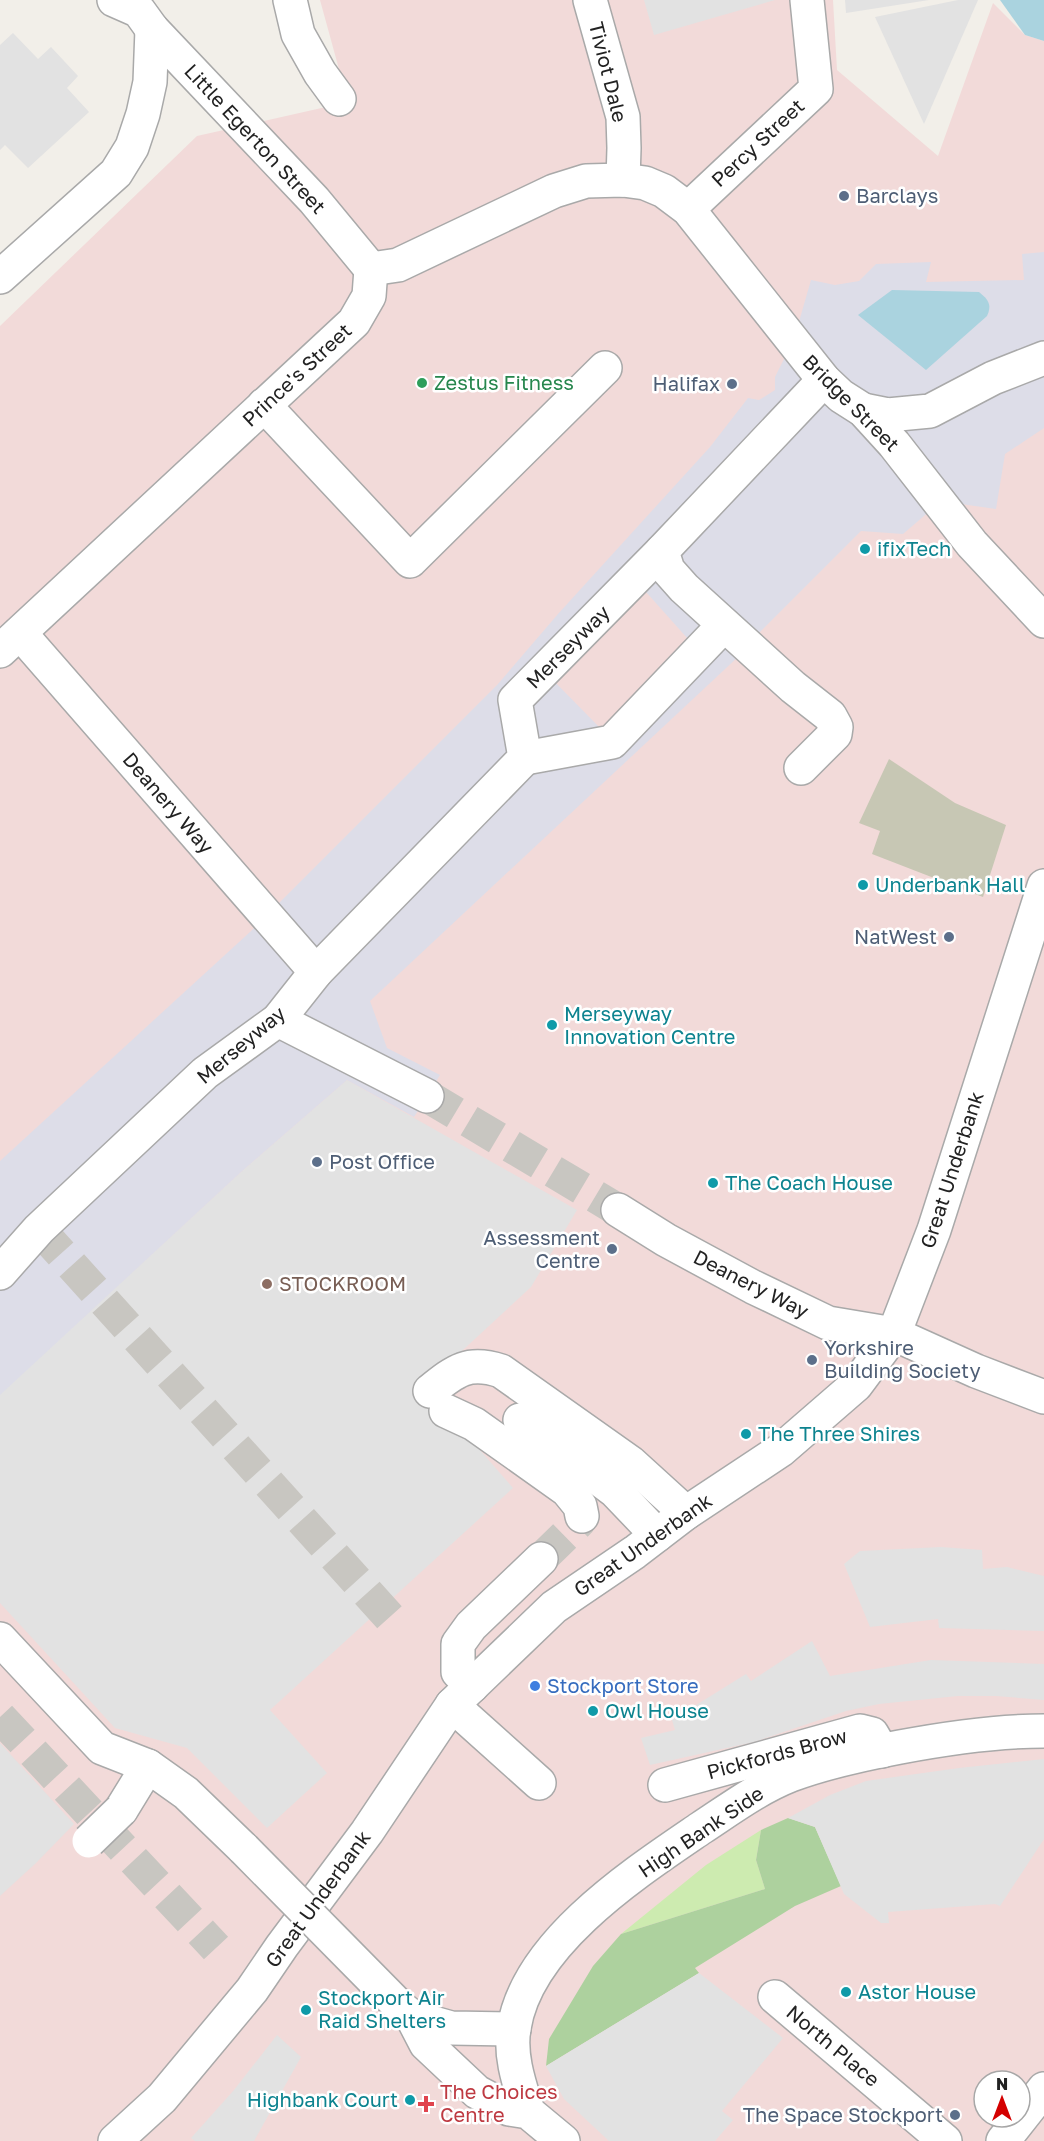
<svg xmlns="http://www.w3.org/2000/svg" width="1044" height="2141" font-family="'Golos Text',sans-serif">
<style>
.commercial{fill:#f2dad9;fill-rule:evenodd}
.construction{fill:#c7c7b4}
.grass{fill:#cdebb0}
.forest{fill:#add19e}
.parking{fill:#e2e2e2}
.plaza{fill:#dddde8;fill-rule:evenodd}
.water{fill:#aad3df}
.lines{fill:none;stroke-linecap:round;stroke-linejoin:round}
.minor-tunnel{stroke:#c8c6c1;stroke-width:33;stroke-dasharray:33 16;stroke-linecap:butt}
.minor-casing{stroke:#a9a9a9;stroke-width:36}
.minor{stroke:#fff;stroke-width:33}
.minor-bridge-casing{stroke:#a9a9a9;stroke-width:36;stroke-linecap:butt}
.minor-bridge{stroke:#fff;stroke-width:33}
.service-dot{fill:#5c6f8a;stroke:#fff;stroke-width:2}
.leisure-dot{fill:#2e9e5b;stroke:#fff;stroke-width:2}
.culture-dot{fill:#0f9aa8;stroke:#fff;stroke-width:2}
.education-dot{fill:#8d6e63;stroke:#fff;stroke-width:2}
.shop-dot{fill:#3f7fe0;stroke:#fff;stroke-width:2}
.health-dot{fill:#e0444e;stroke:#fff;stroke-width:2}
.labels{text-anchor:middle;stroke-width:5;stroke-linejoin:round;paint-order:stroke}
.street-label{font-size:20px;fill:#222;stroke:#fff}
.service-label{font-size:20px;fill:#4e5e75;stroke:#fff;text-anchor:end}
.leisure-label{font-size:20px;fill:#27864d;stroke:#fff;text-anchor:start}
.culture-label{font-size:20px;fill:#0d838f;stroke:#fff;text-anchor:start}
.education-label{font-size:20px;fill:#785e54;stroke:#fff;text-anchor:start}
.shop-label{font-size:20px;fill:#366cbe;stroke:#fff;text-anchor:start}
.health-label{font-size:20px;fill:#be3a42;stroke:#fff;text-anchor:start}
</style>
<rect width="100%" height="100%" fill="#f2efe9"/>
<path class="commercial" d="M 320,0 L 833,0 L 837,70 L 938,156 L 993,3 L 1025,35 L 1044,41 L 1044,2141 L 0,2141 L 0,326 L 197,136 L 348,102 ZM 984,2081 L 1020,2081 L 1020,2117 L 984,2117 Z"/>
<path class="construction" d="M 889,759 L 955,803 L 1006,825 L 983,897 L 872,854 L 880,831 L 859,823 Z"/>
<path class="grass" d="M 761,1830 L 756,1860 L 765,1889 L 621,1934 L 706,1865 Z"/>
<path class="forest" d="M 788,1818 L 815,1827 L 841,1886 L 795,1906 L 695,1968 L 699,1973 L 546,2066 L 549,2039 L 593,1966 L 621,1934 L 765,1889 L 756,1860 L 761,1830 Z"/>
<g class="parking">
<path d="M 644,0 L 775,0 L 654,35 Z"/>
<path d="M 845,0 L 929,0 L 846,13 Z"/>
<path d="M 958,0 L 978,0 L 924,124 L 875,17 Z"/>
<path d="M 13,33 L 38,59 L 51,47 L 78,76 L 67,88 L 89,112 L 28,168 L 5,145 L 0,150 L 0,45 Z"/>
<path d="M 347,1080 L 577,1210 L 531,1287 L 424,1386 L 513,1488 L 270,1710 L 327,1773 L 267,1828 L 187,1748 L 115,1728 L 0,1603 L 0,1394 L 240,1173 Z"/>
<path d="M 941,1547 L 982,1550 L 983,1569 L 1007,1567 L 1044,1576 L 1044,1631 L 939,1628 L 938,1619 L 870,1627 L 844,1564 L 860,1551 Z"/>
<path d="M 812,1641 L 830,1676 L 931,1660 L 1044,1664 L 1044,1700 L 996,1696 L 958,1696 L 879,1704 L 846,1711 L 754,1742 L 650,1765 L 641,1738 L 675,1730 L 672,1720 L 746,1674 L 751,1681 Z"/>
<path d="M 0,1743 L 74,1824 L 36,1863 L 0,1896 Z"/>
<path d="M 1044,1759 L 1044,1839 L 1000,1906 L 995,1904 L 888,1912 L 889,1923 L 881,1923 L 844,1894 L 815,1827 L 788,1818 L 830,1795 L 866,1781 L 959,1768 Z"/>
<path d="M 699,1973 L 783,2038 L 722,2111 L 733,2120 L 715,2141 L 609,2141 L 564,2099 L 546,2066 Z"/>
<path d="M 277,2035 L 301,2057 L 254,2141 L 195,2141 L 191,2138 L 234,2090 Z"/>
</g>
<g class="plaza">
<path d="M 1044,252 L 1044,356 L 890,413 L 794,339 L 811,280 L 835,285 L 859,281 L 876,264 L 931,262 L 926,282 L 1024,280 L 1022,254 Z"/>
<path d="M 791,345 L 938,504 L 903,534 L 861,531 L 760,632 L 739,656 L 370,1001 L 387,1048 L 440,1075 L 414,1117 L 347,1080 L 240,1173 L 0,1395 L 0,1161 L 250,932 L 498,684 L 558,614 L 710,447 L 748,398 L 759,400 L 775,390 L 775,377 ZM 638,583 L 688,639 L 601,729 L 549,676 Z"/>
<path d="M 1044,362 L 1044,428 L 1005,454 L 996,509 L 940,501 L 887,417 Z"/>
</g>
<g class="water">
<path d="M 1000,0 L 1044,0 L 1044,41 L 1025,35 Z"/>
<path d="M 892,290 L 979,292 C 989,300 992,305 987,316 L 926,370 L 858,315 Z"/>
</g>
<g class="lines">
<g class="minor-tunnel">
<path d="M 427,1096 L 618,1210"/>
<path d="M 39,1229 L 392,1620"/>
<path d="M 541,1559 L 579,1522 L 582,1516"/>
<path d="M 0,1717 L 216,1948"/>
</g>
<g class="minor-casing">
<g id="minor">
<path d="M 114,0 L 139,11 L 152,29 L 314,200 L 371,269"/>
<path d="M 290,0 L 298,34 L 320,73 L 339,99"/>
<path d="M 590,0 L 623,117 L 624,148 L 623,180"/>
<path d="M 688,209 L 816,89 L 807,0"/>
<path d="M 371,269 L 398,265 L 554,191 L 586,181 L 623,180 L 645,183 L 664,191 L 688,209 L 824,380 L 841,396 L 863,410 L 894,444 L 972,544 L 1044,621"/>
<path d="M 0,277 L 116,173 L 132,147 L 143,114 L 150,82 L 152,29"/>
<path d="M 264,405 L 410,561 L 605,368"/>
<path d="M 863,410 L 888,415 L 930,411 L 993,378 L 1044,358"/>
<path d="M 20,633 L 316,972"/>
<path d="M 0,651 L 354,322 L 369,296 L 371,269"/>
<path d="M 525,758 L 612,742 L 724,625"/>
<path d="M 801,768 L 835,734 L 836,727 L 830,716 L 793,687 L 684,588 L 668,570 L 662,551 L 824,380"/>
<path d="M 278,1020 L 427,1096"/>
<path d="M 618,1210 L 666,1240 L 753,1287 L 828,1323 L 894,1334 L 976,1371 L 1044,1397"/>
<path d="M 0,1273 L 39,1229 L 205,1073 L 278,1020 L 316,972 L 525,758 L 515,700 L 662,551"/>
<path d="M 430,1391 C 455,1371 468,1360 501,1371 L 631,1463 L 686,1513"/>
<path d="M 446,1411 L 474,1424 L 567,1490 L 580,1506 L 582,1516"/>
<path d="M 520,1420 L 615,1491 L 657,1535"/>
<path d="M 0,1639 L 102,1748 L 148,1766 L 186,1793 L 244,1849"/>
<path d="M 472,1686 L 458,1672 L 458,1644 L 471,1626 L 541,1559"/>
<path d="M 452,1705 L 539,1783"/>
<path d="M 665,1785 L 860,1731 L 872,1734 L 882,1751"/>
<path d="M 121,1810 L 148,1766"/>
<path d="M 775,1997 L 945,2141"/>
<path d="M 400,2007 L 412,2017 L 426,2044 L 477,2092 L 509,2109 L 528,2112 L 563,2141"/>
<path d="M 412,2017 L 451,2028 L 514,2029"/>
<path d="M 528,2112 C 520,2086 509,2056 514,2028 C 527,1943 635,1873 701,1828 C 730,1809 758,1788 791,1775 C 826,1762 863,1754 900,1747 C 948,1738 995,1731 1044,1731"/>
<path d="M 115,2141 L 162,2098 L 252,1990 L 282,1946 L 367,1832 L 452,1705 L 554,1607 L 635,1552 L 686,1513 L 781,1450 L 856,1385 L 894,1334 L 934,1230 L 1044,886"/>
<path d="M 1003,2141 L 1044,2089"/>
</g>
</g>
<use href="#minor" class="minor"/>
<g class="minor-bridge-casing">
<g id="minor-bridge">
<path d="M 89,1841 L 121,1810"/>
<path d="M 244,1849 L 400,2007"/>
</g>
</g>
<use href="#minor-bridge" class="minor-bridge"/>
</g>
<g class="service-dot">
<circle cx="844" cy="196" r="6"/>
<circle cx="732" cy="384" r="6"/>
<circle cx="949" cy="937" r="6"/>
<circle cx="317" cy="1162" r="6"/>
<circle cx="612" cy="1249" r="6"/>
<circle cx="812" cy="1360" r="6"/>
<circle cx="955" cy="2115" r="6"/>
</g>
<circle class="leisure-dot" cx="422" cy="383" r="6"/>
<g class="culture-dot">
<circle cx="865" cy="549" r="6"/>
<circle cx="863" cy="885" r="6"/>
<circle cx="552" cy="1025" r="6"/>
<circle cx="713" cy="1183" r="6"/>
<circle cx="746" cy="1434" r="6"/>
<circle cx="593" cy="1711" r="6"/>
<circle cx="846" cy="1992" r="6"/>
<circle cx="306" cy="2010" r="6"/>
<circle cx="410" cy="2100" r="6"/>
</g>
<circle class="education-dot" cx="267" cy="1284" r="6"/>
<circle class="shop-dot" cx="535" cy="1686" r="6"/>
<path class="health-dot" d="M423 2095h6v6h6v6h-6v6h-6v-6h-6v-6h6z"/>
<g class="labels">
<g class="street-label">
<text transform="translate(608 72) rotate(76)" y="7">Tiviot Dale</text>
<text transform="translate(255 139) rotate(47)" y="7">Little Egerton Street</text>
<text transform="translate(758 143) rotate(-43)" y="7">Percy Street</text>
<text transform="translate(297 375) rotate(-43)" y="7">Prince's Street</text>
<text transform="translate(851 403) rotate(45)" y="7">Bridge Street</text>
<text transform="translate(568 647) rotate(-45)" y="7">Merseyway</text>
<text transform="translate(168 803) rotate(49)" y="7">Deanery Way</text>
<text transform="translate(241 1045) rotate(-40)" y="7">Merseyway</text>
<text transform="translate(952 1170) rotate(-72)" y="7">Great Underbank</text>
<text transform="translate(751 1284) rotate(27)" y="7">Deanery Way</text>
<text transform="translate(643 1545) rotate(-35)" y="7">Great Underbank</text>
<text transform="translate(777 1754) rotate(-15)" y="7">Pickfords Brow</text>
<text transform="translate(701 1832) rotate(-34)" y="7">High Bank Side</text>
<text transform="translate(318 1899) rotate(-54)" y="7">Great Underbank</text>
<text transform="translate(833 2046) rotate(40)" y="7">North Place</text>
</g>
<g class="service-label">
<text x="856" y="203" text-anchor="start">Barclays</text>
<text x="720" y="391">Halifax</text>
<text x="937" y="944">NatWest</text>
<text x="329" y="1169" text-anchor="start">Post Office</text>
<text x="600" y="1245">Assessment<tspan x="600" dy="23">Centre</tspan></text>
<text x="824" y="1355" text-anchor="start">Yorkshire<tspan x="824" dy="23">Building Society</tspan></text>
<text x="943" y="2122">The Space Stockport</text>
</g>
<g class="leisure-label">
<text x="434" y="390">Zestus Fitness</text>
</g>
<g class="culture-label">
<text x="877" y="556">ifixTech</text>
<text x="875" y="892">Underbank Hall</text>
<text x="564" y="1021">Merseyway<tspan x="564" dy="23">Innovation Centre</tspan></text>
<text x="725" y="1190">The Coach House</text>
<text x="758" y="1441">The Three Shires</text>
<text x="605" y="1718">Owl House</text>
<text x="858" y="1999">Astor House</text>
<text x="318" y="2005">Stockport Air<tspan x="318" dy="23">Raid Shelters</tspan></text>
<text x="398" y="2107" text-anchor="end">Highbank Court</text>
</g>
<g class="education-label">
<text x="279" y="1291">STOCKROOM</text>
</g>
<g class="shop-label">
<text x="547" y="1693">Stockport Store</text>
</g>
<g class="health-label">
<text x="440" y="2099">The Choices<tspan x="440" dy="23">Centre</tspan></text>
</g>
</g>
<g transform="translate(1002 2099)"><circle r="28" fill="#ffffff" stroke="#a7a7a7" stroke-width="1.5"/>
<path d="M0-4.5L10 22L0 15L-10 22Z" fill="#d40000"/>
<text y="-9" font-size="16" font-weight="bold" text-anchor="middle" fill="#222222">N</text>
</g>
</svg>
